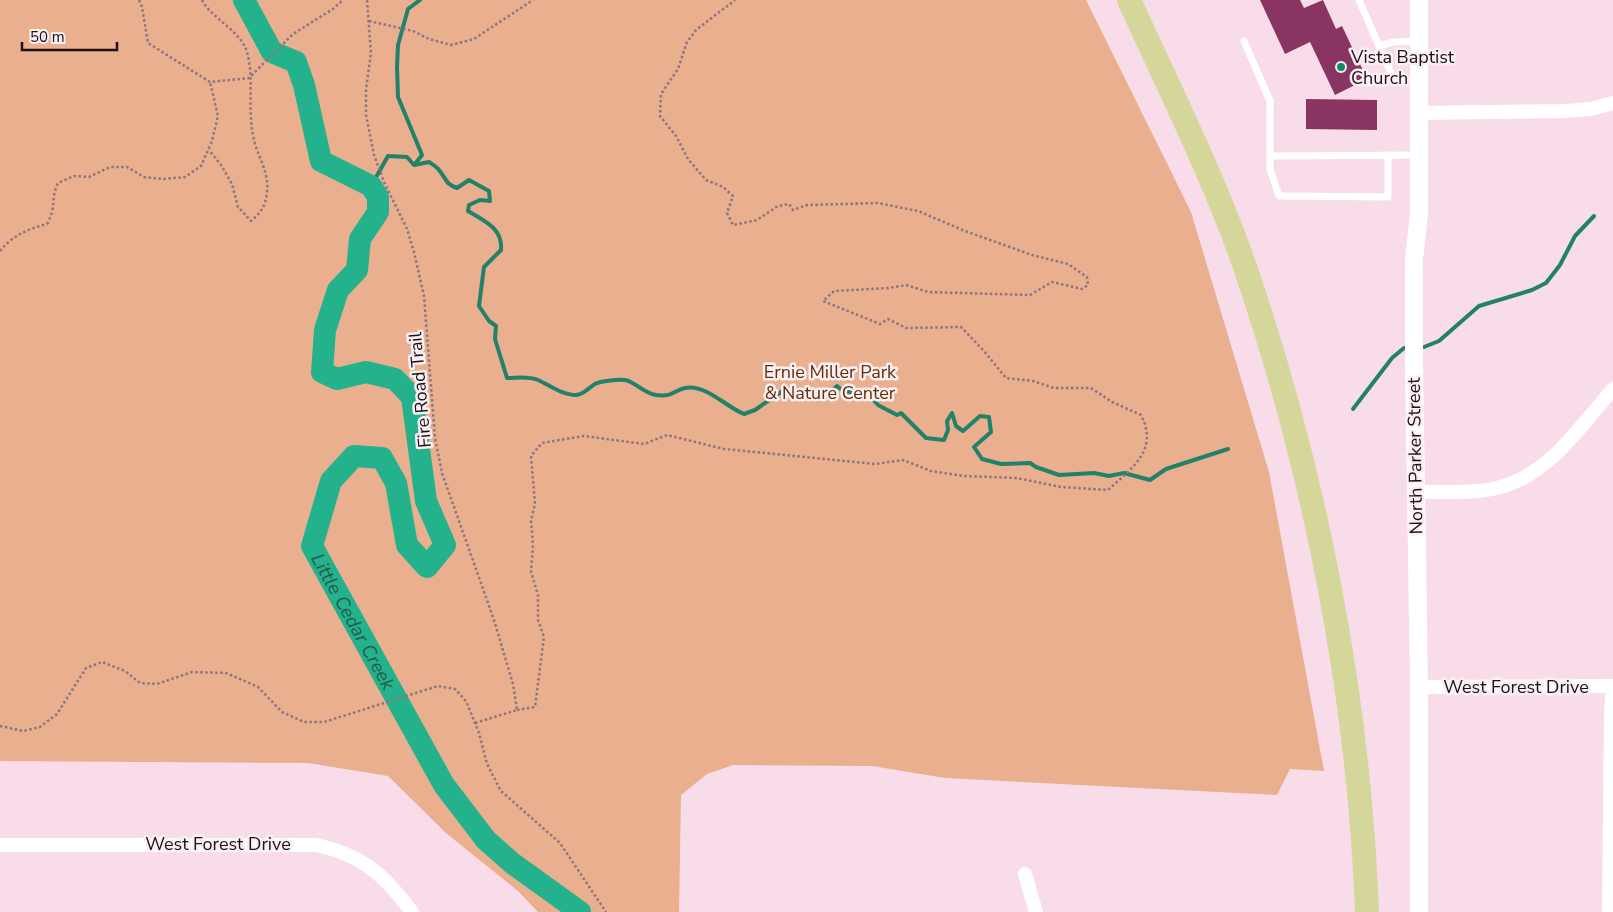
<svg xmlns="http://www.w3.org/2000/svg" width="1613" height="912" font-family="'Nunito Sans',sans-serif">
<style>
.green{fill:#e9af8f}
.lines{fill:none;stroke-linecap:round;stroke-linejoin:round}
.stream{stroke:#228169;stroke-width:4}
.river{stroke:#24b28c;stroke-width:22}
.building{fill:#8a3463}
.path{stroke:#8c7580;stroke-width:2.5;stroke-dasharray:2.5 2.5;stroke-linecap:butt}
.service{stroke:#fff;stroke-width:7}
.minor{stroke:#fff;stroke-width:14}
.tertiary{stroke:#fff;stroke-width:18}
.trunk{stroke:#d4d69a;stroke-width:24}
.poi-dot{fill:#11896b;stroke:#f9f0f4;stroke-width:2}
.labels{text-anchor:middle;stroke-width:5;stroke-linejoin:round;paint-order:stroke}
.poi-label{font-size:18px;fill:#1e0e16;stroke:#f9f0f4;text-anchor:start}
.park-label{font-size:18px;fill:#652c03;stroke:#f9f0f4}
.street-label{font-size:18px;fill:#1e0e16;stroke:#f9f0f4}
.water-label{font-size:19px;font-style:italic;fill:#255948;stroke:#f9f0f4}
</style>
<rect width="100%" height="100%" fill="#f9dce9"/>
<path class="green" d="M 0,0 L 1086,0 L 1191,212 L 1269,472 L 1324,771 L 1290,769 L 1277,795 L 945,778 L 872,766 L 733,765 L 707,774 L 681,795 L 679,912 L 538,912 L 518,891 L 446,833 L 388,776 L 308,763 L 0,761 Z"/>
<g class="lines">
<g class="stream">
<path d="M 415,164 L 422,155 L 398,97 L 397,67 L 398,45 L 408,9 L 420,0"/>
<path d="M 371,186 L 388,156 L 407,157 L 414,165 L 429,162 C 432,164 437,167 439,170 C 445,177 446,185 457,188 L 469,180 L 489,191 L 490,201 L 480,200 L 469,205 L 468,211 C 484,221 503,228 501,250 L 484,267 L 479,306 L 489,321 L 496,326 L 495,339 L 507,378 C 517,378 528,376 538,380 C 549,385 562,395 576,395 C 584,395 588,388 595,384 C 601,381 619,379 625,380 C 634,381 643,393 656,395 C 674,397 672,391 685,388 C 706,384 726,407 744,414 L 755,410 L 781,392 L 796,392 L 820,400 L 837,386 L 843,391 L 869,395 L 878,405 L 897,415 L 901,413 L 926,438 L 944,440 L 948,430 L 947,421 L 952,413 L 956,426 L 963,431 L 980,416 L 989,417 L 991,432 L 974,447 L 982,459 L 1001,464 L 1030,463 L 1036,467 L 1059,475 L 1094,473 L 1109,476 L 1124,473 L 1150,480 L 1166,469 L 1228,449"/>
<path d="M 1424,347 L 1439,341 L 1479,306 L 1532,290 L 1546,283 L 1560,265 L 1575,236 L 1594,216"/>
<path d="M 1353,409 L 1392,358 L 1404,348"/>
</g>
<path class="river" id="s1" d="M 244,0 L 272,52 L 296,62 L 304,85 L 321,161 L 371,186 L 378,197 L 378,212 L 360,239 L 357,270 L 338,290 L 325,330 L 322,372 L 337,379 L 366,372 L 395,379 L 412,397 L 426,501 L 445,545 L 427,567 L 407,545 L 396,483 L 382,458 L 354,456 L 331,481 L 312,546 L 444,785 L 486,840 L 512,863 L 580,912"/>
</g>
<g class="building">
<path d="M 1260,0 L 1300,0 L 1304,8 L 1323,0 L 1336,29 L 1342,26 L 1367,79 L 1335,95 L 1310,42 L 1285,54 Z"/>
<path d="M 1306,99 L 1377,100 L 1377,130 L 1306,129 Z"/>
</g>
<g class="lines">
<g class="path">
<path d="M 139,0 L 142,7 L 148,43 L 210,82 L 249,78 L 293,34 L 333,9 L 343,0"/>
<path d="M 202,0 C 211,18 241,31 247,52 C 255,80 246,113 255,144 C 260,160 269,174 267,192 C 266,205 261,213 251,221 L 238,207 L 232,184 L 221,165 L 209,150"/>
<path d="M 367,0 L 371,53 L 366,89 L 366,115 L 374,155 L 384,182 L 407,229 L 414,252 L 424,296 L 435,438 L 442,473 L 494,620 L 513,684 L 517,710 L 475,723"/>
<path d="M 369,21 L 413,31 L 429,39 L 451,45 L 474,39 L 533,0"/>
<path d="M 0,251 C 13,235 28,229 47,224 C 57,206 50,200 58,183 L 74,176 L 89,177 L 110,167 L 127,167 L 144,177 L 164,179 L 185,177 L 201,166 L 212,141 L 218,116 L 210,82"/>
<path d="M 517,710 L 535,707 L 544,637 L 538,620 L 538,595 L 531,572 L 533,545 L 531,520 L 535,504 L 531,456 L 542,443 L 584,436 L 644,444 L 667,435 L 724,449 L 875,464 L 903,460 L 931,471 L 964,476 L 1017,478 L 1061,487 L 1108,490 C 1132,468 1159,450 1141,415 L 1112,402 L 1091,388 L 1054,388 L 1033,381 L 1006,378 L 984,351 L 961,327 L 906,328 L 888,319 L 880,324 L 823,301 L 834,291 L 889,288 L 906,285 L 928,292 L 1030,295 L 1052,282 L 1082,289 L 1088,285 L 1087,277 L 1068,264 L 1032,255 L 965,231 L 918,211 L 878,203 L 807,205 L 793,210 L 789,204 L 778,206 L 757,220 L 733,225 L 727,213 L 733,196 L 723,187 L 706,180 L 688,159 L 676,136 L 660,116 L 661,94 L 678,69 L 687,42 L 696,30 L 735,0"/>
<path d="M 0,726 L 23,731 L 40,727 L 57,714 L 86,668 L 102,662 L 125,671 L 140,683 L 157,684 L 192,672 L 226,673 L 258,687 L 282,712 L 304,722 L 324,722 L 438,686 L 455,689 L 466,701 L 479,733 L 487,764 L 501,791 L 560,843 L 606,912"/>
</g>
<g class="service">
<path d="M 1359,0 L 1394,80"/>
<path d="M 1244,41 L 1270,101 L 1270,169 L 1279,196 L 1388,197 L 1388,155"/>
<path d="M 1379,46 L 1394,42 L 1419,41"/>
<path d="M 1270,156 L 1418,155"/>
</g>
<g class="minor">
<path d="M 1419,113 L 1566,111 L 1591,109 L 1613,103"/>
<path d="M 1415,492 C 1440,491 1468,494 1492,489 C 1546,479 1579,428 1613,389"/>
<path d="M 1419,687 L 1613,686"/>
<path d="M 0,845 L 316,845 C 363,855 384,875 412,912"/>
<path d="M 1025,874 L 1036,912"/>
<path d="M 1609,912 L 1611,711 L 1613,686"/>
</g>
<path class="tertiary" d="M 1419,0 L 1419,213 L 1414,260 L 1414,360 L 1419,687 L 1419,912"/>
<path class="trunk" d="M 1129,0 C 1169,88 1213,175 1245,267 C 1315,472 1359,696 1367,912"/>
</g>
<circle class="poi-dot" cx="1341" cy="67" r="5"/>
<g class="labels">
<g class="poi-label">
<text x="1351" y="63">Vista Baptist<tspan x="1351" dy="21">Church</tspan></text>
</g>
<g class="park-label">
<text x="830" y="378">Ernie Miller Park<tspan x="830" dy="21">&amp; Nature Center</tspan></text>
</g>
<g class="street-label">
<text transform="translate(420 390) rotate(-95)" y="6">Fire Road Trail</text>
<text transform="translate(1415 456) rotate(-91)" y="6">North Parker Street</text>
<text x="1516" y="693">West Forest Drive</text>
<text x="218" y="850">West Forest Drive</text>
</g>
<g class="water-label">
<text dy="7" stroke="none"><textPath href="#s1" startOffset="1066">Little Cedar Creek</textPath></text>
</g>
</g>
<path d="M22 42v8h95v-8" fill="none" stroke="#1e0e16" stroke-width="2.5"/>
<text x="30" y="42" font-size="15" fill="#1e0e16" stroke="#f9f0f4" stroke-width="4" paint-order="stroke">50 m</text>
</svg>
